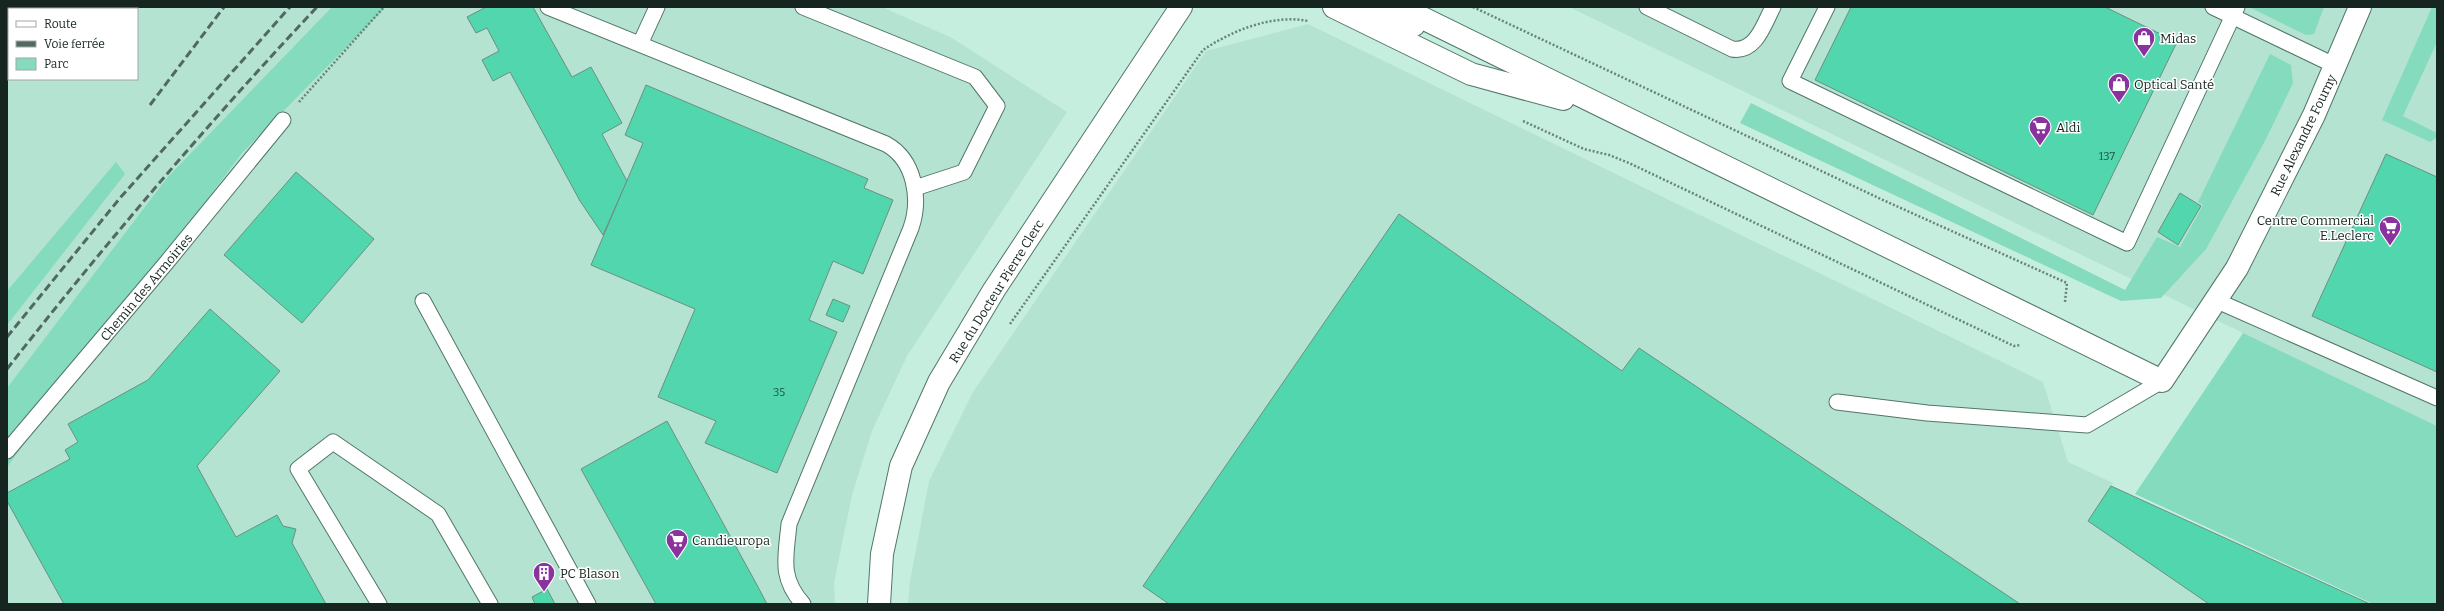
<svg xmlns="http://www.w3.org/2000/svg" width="2444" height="611" font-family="Bitter,serif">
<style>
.built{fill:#b4e3d1;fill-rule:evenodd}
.green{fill:#85dbbd}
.building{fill:#51d6ae;stroke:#6b9082}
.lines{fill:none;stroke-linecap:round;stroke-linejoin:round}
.lane-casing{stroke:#527668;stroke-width:17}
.street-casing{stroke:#527668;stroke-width:24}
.secondary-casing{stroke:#527668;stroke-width:24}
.path{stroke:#688378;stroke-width:2.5;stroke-dasharray:2 2;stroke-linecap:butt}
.lane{stroke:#fff;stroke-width:15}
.street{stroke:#fff;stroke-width:22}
.secondary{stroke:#fff;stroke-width:22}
.rail{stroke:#516960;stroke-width:3;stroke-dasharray:8 4;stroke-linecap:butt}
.labels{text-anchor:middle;stroke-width:3;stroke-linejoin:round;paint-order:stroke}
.number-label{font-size:11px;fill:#255143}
.poi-label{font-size:13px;fill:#16251f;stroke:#fff;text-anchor:start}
.street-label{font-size:13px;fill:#16251f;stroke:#fff}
</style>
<rect width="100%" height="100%" fill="#c6eede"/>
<g class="built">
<path d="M 7,7 L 882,7 L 952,38 L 1067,112 L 907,356 L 872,431 L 852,495 L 834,583 L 835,604 L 7,604 ZM 9,9 L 137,9 L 137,79 L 9,79 Z"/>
<path d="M 1569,7 L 2437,7 L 2437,426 L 2243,333 Z"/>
<path d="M 1308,24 L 2043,382 L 2068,462 L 2113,483 L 2088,521 L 2209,604 L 908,604 L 910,581 L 929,481 L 973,392 L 1206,51 Z"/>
</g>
<g class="green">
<path d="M 332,7 L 386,7 L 242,153 L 7,467 L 7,388 L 167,178 Z"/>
<path d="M 2249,7 L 2324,7 L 2314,34 L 2306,35 Z"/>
<path d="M 2432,7 L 2437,7 L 2437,42 L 2403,116 L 2437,133 L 2436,138 L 2430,142 L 2382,120 Z"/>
<path d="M 2270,54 L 2291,65 L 2293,83 L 2266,139 L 2206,249 L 2161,298 L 2121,301 L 1740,123 L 1751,103 L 2125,290 L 2157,237 L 2180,247 L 2203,205 L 2198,202 Z"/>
<path d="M 116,162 L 125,174 L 7,325 L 7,291 Z"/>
<path d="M 2243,333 L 2437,426 L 2437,604 L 2373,604 L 2135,494 Z"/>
</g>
<g class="building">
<path d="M 486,7 L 533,7 L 572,77 L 591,67 L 622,123 L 602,134 L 627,181 L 603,235 L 580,201 L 510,72 L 493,81 L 482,60 L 499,51 L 487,28 L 476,33 L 467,17 Z"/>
<path d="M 1851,7 L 2105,7 L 2177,42 L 2093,215 L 1815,80 Z"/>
<path d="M 646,85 L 868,179 L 864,188 L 893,200 L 863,274 L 833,261 L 809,320 L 837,332 L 777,473 L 705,443 L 716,421 L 658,397 L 695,309 L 591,265 L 643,143 L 625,135 Z"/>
<path d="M 2386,154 L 2437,177 L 2437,372 L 2312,316 Z"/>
<path d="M 296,172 L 374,239 L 302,323 L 224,255 Z"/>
<path d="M 2180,193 L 2201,206 L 2178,245 L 2158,232 Z"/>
<path d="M 1399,214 L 1622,371 L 1639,348 L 2020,604 L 1169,604 L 1143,586 Z"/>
<path d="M 833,299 L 850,306 L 843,322 L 826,315 Z"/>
<path d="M 210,309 L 280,371 L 197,466 L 236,537 L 277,515 L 283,526 L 296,529 L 292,543 L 326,604 L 64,604 L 7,501 L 7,493 L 70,459 L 65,450 L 78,442 L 68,424 L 148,380 Z"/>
<path d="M 667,421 L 757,585 L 767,604 L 656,604 L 581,469 Z"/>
<path d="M 2111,486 L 2370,604 L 2209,604 L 2088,521 Z"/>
<path d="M 547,589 L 555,604 L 535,604 L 532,597 Z"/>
</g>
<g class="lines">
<g class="lane-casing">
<g id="lane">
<path d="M 548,7 L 886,144 C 915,160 921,199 911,228 L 789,524 C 786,557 779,577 803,604"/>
<path d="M 803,7 L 975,77 L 997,106 L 964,172 L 915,188"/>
<path d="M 1647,7 L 1732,49 C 1756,53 1764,24 1773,7"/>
<path d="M 1827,7 L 1790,81 L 2127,243 L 2237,7"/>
<path d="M 2213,7 L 2336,66"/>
<path d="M 640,44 L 657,7"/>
<path d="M 2215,300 L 2437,398"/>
<path d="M 423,301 L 588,604"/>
<path d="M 1837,402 L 1927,413 L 2087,425 L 2162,381"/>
<path d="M 7,451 L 167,262 L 283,120"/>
<path d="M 379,604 L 298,469 L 333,442 L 438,514 L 490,604"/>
</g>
</g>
<g class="street-casing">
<path id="street" d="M 879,604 L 882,554 L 901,466 L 939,382 L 994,290 L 1181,7"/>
</g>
<g class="secondary-casing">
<g id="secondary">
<path d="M 1334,7 L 1471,74 L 1563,99"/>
<path d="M 1370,7 L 1414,25"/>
<path d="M 1400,7 L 2162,381 L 2237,268 L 2314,115 L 2360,7"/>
</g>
</g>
<g class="path">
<path d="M 1473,7 L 1883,200 L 2067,283 L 2065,302"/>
<path d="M 299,102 L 384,7"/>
<path d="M 1523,121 L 1584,149 L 1609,155 L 1629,163 L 2014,346 L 2020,345"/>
<path d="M 1010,324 L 1203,50 C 1233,30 1273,14 1308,21"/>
</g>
<use href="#lane" class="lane"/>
<use href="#street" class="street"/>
<use href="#secondary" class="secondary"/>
<g class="rail">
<path d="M 150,105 L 224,7"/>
<path d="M 7,337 L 120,198 L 290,7"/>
<path d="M 7,369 C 105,244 208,123 317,7"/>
</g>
</g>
<defs>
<g id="shop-pin" transform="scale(1.15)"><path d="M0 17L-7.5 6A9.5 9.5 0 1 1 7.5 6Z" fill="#8a329e" stroke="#fff"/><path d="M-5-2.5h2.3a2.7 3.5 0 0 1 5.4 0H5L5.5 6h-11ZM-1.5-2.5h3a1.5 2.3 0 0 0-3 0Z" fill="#fff"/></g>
<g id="supermarket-pin" transform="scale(1.15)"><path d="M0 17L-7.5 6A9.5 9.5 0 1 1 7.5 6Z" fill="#8a329e" stroke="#fff"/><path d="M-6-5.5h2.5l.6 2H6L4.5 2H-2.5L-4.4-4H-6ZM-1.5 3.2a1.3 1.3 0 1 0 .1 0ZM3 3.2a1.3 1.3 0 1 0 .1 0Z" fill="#fff"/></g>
<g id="building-pin" transform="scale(1.15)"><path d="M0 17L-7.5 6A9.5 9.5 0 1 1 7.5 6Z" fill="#8a329e" stroke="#fff"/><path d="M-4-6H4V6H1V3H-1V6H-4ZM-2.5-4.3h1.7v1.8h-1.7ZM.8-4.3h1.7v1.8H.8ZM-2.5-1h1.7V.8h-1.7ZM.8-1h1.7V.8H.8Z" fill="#fff"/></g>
</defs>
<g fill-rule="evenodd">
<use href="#shop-pin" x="2144" y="38"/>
<use href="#shop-pin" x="2119" y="84"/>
<use href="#supermarket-pin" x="2040" y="127"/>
<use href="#supermarket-pin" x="2390" y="227"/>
<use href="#supermarket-pin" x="677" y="540"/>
<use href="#building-pin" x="544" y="573"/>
</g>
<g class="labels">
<g class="number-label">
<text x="2107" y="160">137</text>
<text x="779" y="396">35</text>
</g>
<g class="poi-label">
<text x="2160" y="43">Midas</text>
<text x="2134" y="89">Optical Santé</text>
<text x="2056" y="132">Aldi</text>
<text x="2374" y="225" text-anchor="end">Centre Commercial<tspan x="2374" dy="15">E.Leclerc</tspan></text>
<text x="692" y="545">Candieuropa</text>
<text x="560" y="578">PC Blason</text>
</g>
<g class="street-label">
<text transform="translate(2303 135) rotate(-64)" y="5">Rue Alexandre Fourny</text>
<text transform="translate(146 287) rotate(-50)" y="5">Chemin des Armoiries</text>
<text transform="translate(996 291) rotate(-58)" y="5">Rue du Docteur Pierre Clerc</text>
</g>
</g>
<rect width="2444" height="611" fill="none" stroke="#16251f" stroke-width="16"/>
<rect x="8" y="8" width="130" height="72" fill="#ffffff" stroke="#a2a8a5"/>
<rect x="16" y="21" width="20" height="6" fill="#ffffff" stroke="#a2a8a5"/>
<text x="44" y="28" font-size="12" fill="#16251f">Route</text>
<rect x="16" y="41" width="20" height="6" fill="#516960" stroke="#a2a8a5"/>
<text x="44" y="48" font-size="12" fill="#16251f">Voie ferrée</text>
<rect x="16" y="58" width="20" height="12" fill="#85dbbd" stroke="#a2a8a5"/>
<text x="44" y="68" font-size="12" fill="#16251f">Parc</text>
</svg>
